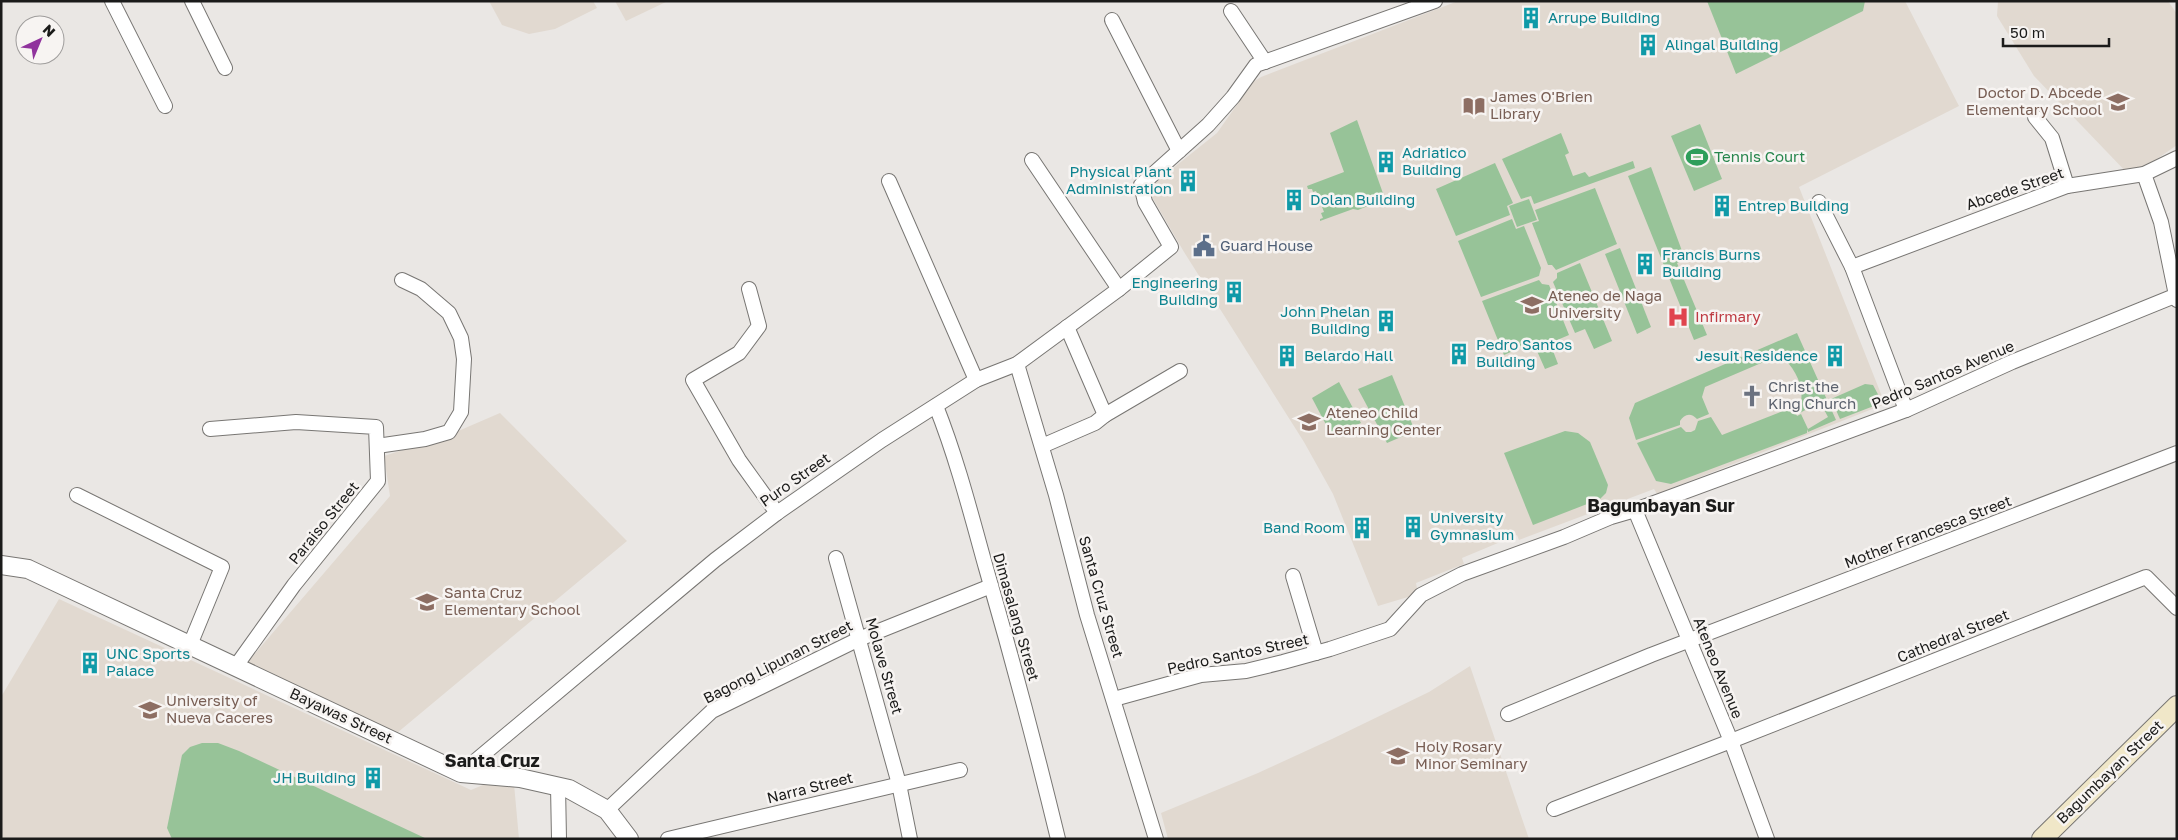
<svg xmlns="http://www.w3.org/2000/svg" width="2178" height="840" font-family="'Golos Text',sans-serif">
<style>
.built{fill:#e1d9d0}
.green{fill:#97c398}
.lines{fill:none;stroke-linecap:round;stroke-linejoin:round}
.minor-casing{stroke:#787673;stroke-width:16}
.tertiary-casing{stroke:#787673;stroke-width:20}
.secondary-casing{stroke:#787673;stroke-width:22}
.minor{stroke:#fff;stroke-width:14}
.tertiary{stroke:#fff;stroke-width:18}
.secondary{stroke:#f0e7c8;stroke-width:20}
.labels{text-anchor:middle;stroke-width:5;stroke-linejoin:round;paint-order:stroke}
.culture-label{font-size:15px;fill:#0d838f;stroke:#f7f4f2;text-anchor:start}
.education-label{font-size:15px;fill:#785e54;stroke:#f7f4f2;text-anchor:start}
.leisure-label{font-size:15px;fill:#27864d;stroke:#f7f4f2;text-anchor:start}
.street-label{font-size:15px;fill:#1b1b1a;stroke:#f7f4f2}
.service-label{font-size:15px;fill:#4e5e75;stroke:#f7f4f2;text-anchor:start}
.health-label{font-size:15px;fill:#be3a42;stroke:#f7f4f2;text-anchor:start}
.worship-label{font-size:15px;fill:#5b616d;stroke:#f7f4f2;text-anchor:start}
.quarter-label{font-size:18px;font-weight:bold;fill:#1b1b1a;stroke:#f7f4f2}
</style>
<rect width="100%" height="100%" fill="#eae7e4"/>
<g class="built">
<path d="M 489,1 L 593,1 L 597,8 L 555,29 L 529,34 L 502,25 Z"/>
<path d="M 615,1 L 668,1 L 626,21 Z"/>
<path d="M 1458,1 L 1905,1 L 1959,106 L 1799,187 L 1885,404 L 1657,494 L 1654,489 L 1519,540 L 1517,535 L 1462,558 L 1464,564 L 1416,583 L 1418,594 L 1378,606 L 1333,494 L 1304,442 L 1184,252 L 1152,197 L 1152,189 L 1157,181 L 1217,133 L 1253,82 L 1261,77 Z"/>
<path d="M 1998,1 L 2168,1 L 2177,14 L 2177,145 L 2131,177 L 2034,76 L 1997,16 Z"/>
<path d="M 500,413 L 627,541 L 397,733 L 247,663 L 390,496 L 384,456 L 449,435 Z"/>
<path d="M 59,599 L 471,790 L 490,782 L 514,784 L 519,839 L 1,839 L 1,697 Z"/>
<path d="M 1470,666 L 1529,839 L 1168,839 L 1161,813 L 1258,773 L 1332,739 L 1429,692 Z"/>
</g>
<g class="green">
<path d="M 1707,1 L 1865,1 L 1863,11 L 1736,74 Z"/>
<path d="M 1357,120 L 1385,199 L 1358,210 L 1353,209 L 1320,221 L 1320,219 L 1323,218 L 1321,213 L 1324,212 L 1316,191 L 1313,192 L 1312,189 L 1308,189 L 1307,186 L 1344,172 L 1330,133 Z"/>
<path d="M 1700,124 L 1722,179 L 1694,191 L 1671,136 Z"/>
<path d="M 1561,133 L 1569,153 L 1565,155 L 1573,176 L 1585,172 L 1589,177 L 1633,161 L 1635,168 L 1534,204 L 1531,196 L 1521,199 L 1502,159 Z"/>
<path d="M 1495,163 L 1513,203 L 1507,206 L 1510,215 L 1456,236 L 1436,189 Z"/>
<path d="M 1651,167 L 1685,259 L 1677,263 L 1707,335 L 1694,340 L 1628,176 Z"/>
<path d="M 1595,188 L 1617,244 L 1556,270 L 1552,265 L 1548,265 L 1532,223 L 1539,221 L 1535,210 Z"/>
<path d="M 1529,199 L 1537,220 L 1517,227 L 1509,206 Z"/>
<path d="M 1512,219 L 1516,229 L 1524,226 L 1541,268 L 1539,276 L 1481,297 L 1458,241 Z"/>
<path d="M 1620,248 L 1651,327 L 1637,334 L 1605,254 Z"/>
<path d="M 1580,263 L 1612,341 L 1594,349 L 1585,329 L 1575,333 L 1553,282 L 1557,278 L 1557,273 Z"/>
<path d="M 1539,280 L 1542,284 L 1549,285 L 1569,335 L 1550,343 L 1558,364 L 1545,369 L 1533,342 L 1504,355 L 1482,301 Z"/>
<path d="M 1797,333 L 1836,420 L 1808,432 L 1807,429 L 1807,433 L 1671,484 L 1656,481 L 1637,443 L 1681,427 L 1686,432 L 1691,432 L 1695,430 L 1698,421 L 1711,417 L 1722,435 L 1793,407 L 1797,416 L 1801,414 L 1808,429 L 1828,417 L 1820,402 L 1798,414 L 1794,406 L 1801,402 C 1804,384 1794,367 1780,355 L 1705,387 L 1702,397 L 1709,414 L 1697,419 C 1691,412 1684,414 1680,421 L 1680,425 L 1636,440 L 1629,418 L 1635,403 Z"/>
<path d="M 1392,375 L 1415,431 L 1387,443 L 1358,389 Z"/>
<path d="M 1339,382 L 1361,423 L 1332,436 L 1312,398 Z"/>
<path d="M 1865,384 L 1873,385 L 1881,400 L 1879,404 L 1840,419 L 1831,399 Z"/>
<path d="M 1565,431 L 1578,433 L 1590,442 L 1608,485 L 1606,493 L 1600,499 L 1533,525 L 1504,453 Z"/>
<path d="M 202,743 L 218,743 L 239,751 L 427,839 L 172,839 L 167,828 L 182,755 L 190,747 Z"/>
</g>
<g class="lines">
<g class="minor-casing">
<g id="minor">
<path d="M 112,1 L 165,106"/>
<path d="M 192,1 L 225,68"/>
<path d="M 1231,11 L 1265,62"/>
<path d="M 1112,20 L 1179,151"/>
<path d="M 2035,117 L 2052,138 L 2067,186"/>
<path d="M 1032,160 L 1119,289"/>
<path d="M 2144,174 L 2161,222 L 2177,300"/>
<path d="M 889,181 L 976,380"/>
<path d="M 1819,202 L 1852,267 L 1906,410"/>
<path d="M 1852,267 L 2067,186 L 2144,174 L 2177,158"/>
<path d="M 749,289 L 759,326 L 739,353 L 693,380 L 739,460 L 777,513"/>
<path d="M 1067,327 L 1105,415 L 1180,371"/>
<path d="M 1017,364 L 1056,495 L 1087,615 L 1156,839"/>
<path d="M 936,406 C 957,459 971,514 986,568 C 1012,658 1036,748 1058,839"/>
<path d="M 210,429 L 296,422 L 376,427 L 378,481 L 294,585 L 236,666"/>
<path d="M 377,446 L 425,439 L 449,432 L 461,412 L 464,359 L 461,338 L 449,313 L 421,289 L 402,280"/>
<path d="M 1042,446 L 1095,423 L 1105,415"/>
<path d="M 77,495 L 222,567 L 190,645"/>
<path d="M 1635,510 L 1731,741 L 1767,839"/>
<path d="M 836,558 L 899,784 L 910,839"/>
<path d="M 1293,576 L 1316,653"/>
<path d="M 1114,699 L 1201,675 L 1246,671 L 1283,662 L 1330,649 L 1390,629 L 1421,595 L 1462,574 L 1564,537 L 1611,517 L 1635,510 L 1906,410 L 2012,362 L 2177,295"/>
<path d="M 1508,714 L 1651,655 L 2177,453"/>
<path d="M 461,773 L 715,560 L 777,513 L 882,440 L 976,380 L 1017,364 L 1119,289 L 1171,247 L 1145,202 L 1141,185 L 1208,125 L 1233,97 L 1256,65 L 1435,1"/>
<path d="M 558,786 L 559,839"/>
<path d="M 1554,809 L 1731,741 L 2146,577 L 2177,608"/>
<path d="M 607,810 L 712,711 L 859,639 L 991,586"/>
<path d="M 668,839 L 960,770"/>
</g>
</g>
<g class="tertiary-casing">
<path id="tertiary" d="M 1,565 L 28,569 L 461,773 L 520,778 L 569,789 L 607,810 L 629,839"/>
</g>
<g class="secondary-casing">
<path id="secondary" d="M 2042,839 L 2177,706"/>
</g>
<use href="#minor" class="minor"/>
<use href="#tertiary" class="tertiary"/>
<use href="#secondary" class="secondary"/>
</g>
<defs>
<g id="building-bare" transform="scale(1.725)"><path d="M-4-6H4V6H1V3H-1V6H-4ZM-2.5-4.3h1.7v1.8h-1.7ZM.8-4.3h1.7v1.8H.8ZM-2.5-1h1.7V.8h-1.7ZM.8-1h1.7V.8H.8Z" fill="#0f9aa8" stroke="#f7f4f2" stroke-width="2.5" paint-order="stroke"/></g>
<g id="school-bare" transform="scale(1.725)"><path d="M0-5L7-2L0 1L-7-2ZM-4 1L0 2.5L4 1V4Q0 6-4 4Z" fill="#8d6e63" stroke="#f7f4f2" stroke-width="2.5" paint-order="stroke"/></g>
<g id="library-bare" transform="scale(1.725)"><path d="M-6-4Q-3-5.5-.7-3.5V5Q-3 3-6 4ZM6-4Q3-5.5 .7-3.5V5Q3 3 6 4Z" fill="#8d6e63" stroke="#f7f4f2" stroke-width="2.5" paint-order="stroke"/></g>
<g id="stadium-bare" transform="scale(1.725)"><path d="M0-5a6.5 5 0 1 0 0 10a6.5 5 0 1 0 0-10ZM-3.5-1.8h7v3.6h-7Z" fill="#2e9e5b" stroke="#f7f4f2" stroke-width="2.5" paint-order="stroke"/></g>
<g id="civic-bare" transform="scale(1.725)"><path d="M-.6-6.5H3V-4.5H.6V-3L4-1V1h2V6H-6V1h2V-1L-.6-3ZM-1.2 2.5V6h2.4V2.5Z" fill="#5c6f8a" stroke="#f7f4f2" stroke-width="2.5" paint-order="stroke"/></g>
<g id="university-bare" transform="scale(1.725)"><path d="M0-5L7-2L0 1L-7-2ZM-4 1L0 2.5L4 1V4Q0 6-4 4Z" fill="#8d6e63" stroke="#f7f4f2" stroke-width="2.5" paint-order="stroke"/></g>
<g id="hospital-bare" transform="scale(1.725)"><path d="M-5-5h3v3.5h4V-5h3V5h-3V1.5h-4V5h-3Z" fill="#e0444e" stroke="#f7f4f2" stroke-width="2.5" paint-order="stroke"/></g>
<g id="church-bare" transform="scale(1.725)"><path d="M-1.2-6h2.4v3.5h3.3v2.4h-3.3V6h-2.4V-.1h-3.3v-2.4h3.3Z" fill="#6b7280" stroke="#f7f4f2" stroke-width="2.5" paint-order="stroke"/></g>
</defs>
<g fill-rule="evenodd">
<use href="#building-bare" x="1531" y="18"/>
<use href="#building-bare" x="1648" y="45"/>
<use href="#school-bare" x="2118" y="102"/>
<use href="#library-bare" x="1474" y="106"/>
<use href="#stadium-bare" x="1697" y="157"/>
<use href="#building-bare" x="1386" y="162"/>
<use href="#building-bare" x="1188" y="181"/>
<use href="#building-bare" x="1294" y="200"/>
<use href="#building-bare" x="1722" y="206"/>
<use href="#civic-bare" x="1204" y="246"/>
<use href="#building-bare" x="1645" y="264"/>
<use href="#building-bare" x="1234" y="292"/>
<use href="#university-bare" x="1532" y="305"/>
<use href="#hospital-bare" x="1678" y="317"/>
<use href="#building-bare" x="1386" y="321"/>
<use href="#building-bare" x="1459" y="354"/>
<use href="#building-bare" x="1287" y="356"/>
<use href="#building-bare" x="1835" y="356"/>
<use href="#church-bare" x="1752" y="396"/>
<use href="#school-bare" x="1309" y="422"/>
<use href="#building-bare" x="1413" y="527"/>
<use href="#building-bare" x="1362" y="528"/>
<use href="#school-bare" x="427" y="602"/>
<use href="#building-bare" x="90" y="663"/>
<use href="#university-bare" x="150" y="710"/>
<use href="#school-bare" x="1398" y="756"/>
<use href="#building-bare" x="373" y="778"/>
</g>
<g class="labels">
<g class="culture-label">
<text x="1548" y="23">Arrupe Building</text>
<text x="1665" y="50">Alingal Building</text>
<text x="1402" y="158">Adriatico<tspan x="1402" dy="17">Building</tspan></text>
<text x="1172" y="177" text-anchor="end">Physical Plant<tspan x="1172" dy="17">Administration</tspan></text>
<text x="1310" y="205">Dolan Building</text>
<text x="1738" y="211">Entrep Building</text>
<text x="1662" y="260">Francis Burns<tspan x="1662" dy="17">Building</tspan></text>
<text x="1218" y="288" text-anchor="end">Engineering<tspan x="1218" dy="17">Building</tspan></text>
<text x="1370" y="317" text-anchor="end">John Phelan<tspan x="1370" dy="17">Building</tspan></text>
<text x="1476" y="350">Pedro Santos<tspan x="1476" dy="17">Building</tspan></text>
<text x="1304" y="361">Belardo Hall</text>
<text x="1818" y="361" text-anchor="end">Jesuit Residence</text>
<text x="1430" y="523">University<tspan x="1430" dy="17">Gymnasium</tspan></text>
<text x="1345" y="533" text-anchor="end">Band Room</text>
<text x="106" y="659">UNC Sports<tspan x="106" dy="17">Palace</tspan></text>
<text x="356" y="783" text-anchor="end">JH Building</text>
</g>
<g class="education-label">
<text x="2102" y="98" text-anchor="end">Doctor D. Abcede<tspan x="2102" dy="17">Elementary School</tspan></text>
<text x="1490" y="102">James O'Brien<tspan x="1490" dy="17">Library</tspan></text>
<text x="1548" y="301">Ateneo de Naga<tspan x="1548" dy="17">University</tspan></text>
<text x="1326" y="418">Ateneo Child<tspan x="1326" dy="17">Learning Center</tspan></text>
<text x="444" y="598">Santa Cruz<tspan x="444" dy="17">Elementary School</tspan></text>
<text x="166" y="706">University of<tspan x="166" dy="17">Nueva Caceres</tspan></text>
<text x="1415" y="752">Holy Rosary<tspan x="1415" dy="17">Minor Seminary</tspan></text>
</g>
<g class="leisure-label">
<text x="1714" y="162">Tennis Court</text>
</g>
<g class="street-label">
<text transform="translate(2015 189) rotate(-19)" y="5">Abcede Street</text>
<text transform="translate(1943 375) rotate(-23)" y="5">Pedro Santos Avenue</text>
<text transform="translate(795 480) rotate(-35)" y="5">Puro Street</text>
<text transform="translate(324 523) rotate(-51)" y="5">Paraiso Street</text>
<text transform="translate(1928 532) rotate(-21)" y="5">Mother Francesca Street</text>
<text transform="translate(1101 597) rotate(74)" y="5">Santa Cruz Street</text>
<text transform="translate(1016 617) rotate(74)" y="5">Dimasalang Street</text>
<text transform="translate(1953 636) rotate(-22)" y="5">Cathedral Street</text>
<text transform="translate(1238 654) rotate(-12)" y="5">Pedro Santos Street</text>
<text transform="translate(778 662) rotate(-27)" y="5">Bagong Lipunan Street</text>
<text transform="translate(884 666) rotate(74)" y="5">Molave Street</text>
<text transform="translate(1718 668) rotate(68)" y="5">Ateneo Avenue</text>
<text transform="translate(341 716) rotate(25)" y="5">Bayawas Street</text>
<text transform="translate(2110 772) rotate(-44)" y="5">Bagumbayan Street</text>
<text transform="translate(810 788) rotate(-14)" y="5">Narra Street</text>
</g>
<g class="service-label">
<text x="1220" y="251">Guard House</text>
</g>
<g class="health-label">
<text x="1695" y="322">Infirmary</text>
</g>
<g class="worship-label">
<text x="1768" y="392">Christ the<tspan x="1768" dy="17">King Church</tspan></text>
</g>
<g class="quarter-label">
<text x="1661" y="512">Bagumbayan Sur</text>
<text x="492" y="767">Santa Cruz</text>
</g>
</g>
<rect width="2178" height="840" fill="none" stroke="#1b1b1a" stroke-width="5"/>
<g transform="translate(40 40) rotate(44)"><circle r="24" fill="#f7f4f2" stroke="#9f9d9c"/>
<path d="M0-4L9 19L0 12L-9 19Z" fill="#90339d"/>
<text y="-8" font-size="14" font-weight="bold" text-anchor="middle" fill="#1b1b1a">N</text>
</g>
<path d="M2003 38v8h106v-8" fill="none" stroke="#1b1b1a" stroke-width="2.5"/>
<text x="2010" y="38" font-size="15" fill="#1b1b1a" stroke="#f7f4f2" stroke-width="4" paint-order="stroke">50 m</text>
</svg>
